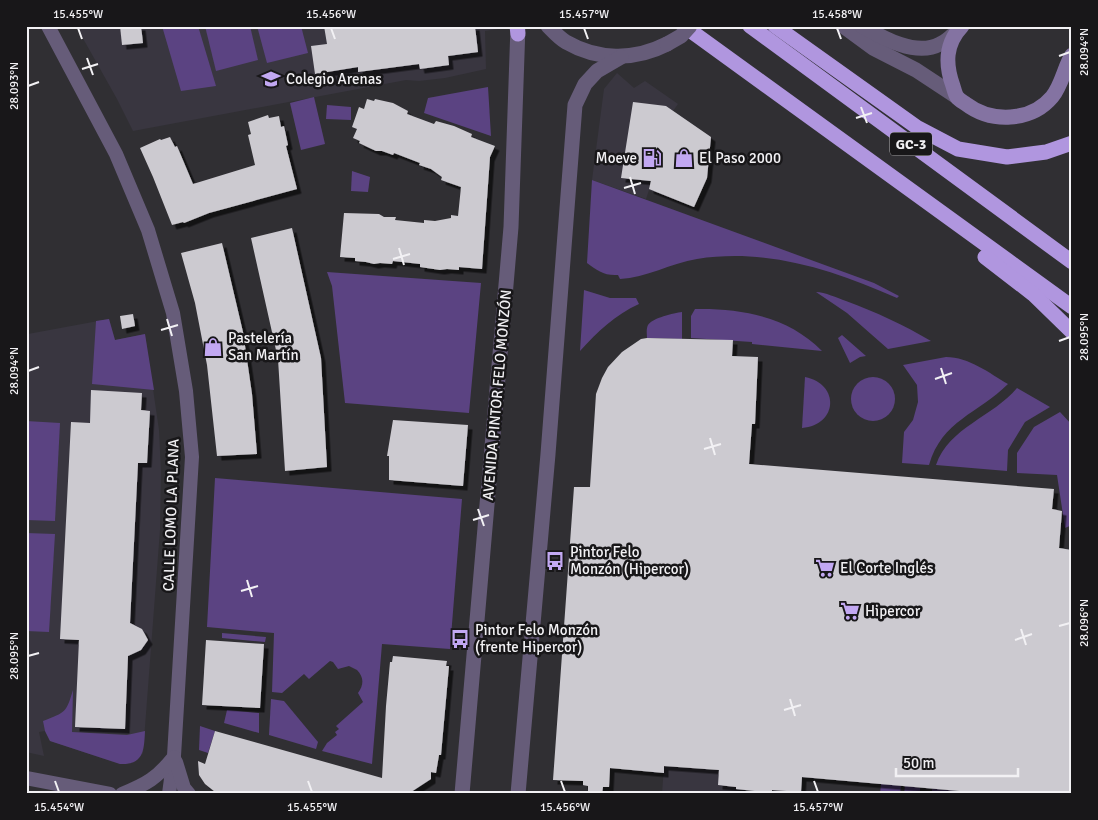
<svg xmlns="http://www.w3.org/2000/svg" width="1098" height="820" font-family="Signika,sans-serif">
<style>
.built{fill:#393640}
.green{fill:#5b4382}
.building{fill:#cccad0;filter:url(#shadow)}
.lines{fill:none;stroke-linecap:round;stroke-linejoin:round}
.minor{stroke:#665c79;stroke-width:14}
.tertiary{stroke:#665c79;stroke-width:15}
.secondary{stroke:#8473a2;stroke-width:15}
.motorway{stroke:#b096df;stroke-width:15}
.tertiary-bridge{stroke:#665c79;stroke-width:15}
.ticks{fill:none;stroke:#f2f1f4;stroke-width:2}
.labels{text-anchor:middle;stroke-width:5;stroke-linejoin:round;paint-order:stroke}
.shield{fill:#181719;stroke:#b1b0b2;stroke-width:1}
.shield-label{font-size:14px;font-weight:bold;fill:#f2f1f4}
.poi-label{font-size:15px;fill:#f2f1f4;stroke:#181719;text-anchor:start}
.street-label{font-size:15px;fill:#f2f1f4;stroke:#181719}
.neatline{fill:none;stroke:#f2f1f4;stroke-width:2}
.ticks-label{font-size:12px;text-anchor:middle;fill:#f2f1f4}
</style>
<defs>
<filter id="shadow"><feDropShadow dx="4.5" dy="4.5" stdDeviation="0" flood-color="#0009"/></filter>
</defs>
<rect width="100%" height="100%" fill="#302f33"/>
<g class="built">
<path d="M 76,26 L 498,26 L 498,29 L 485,31 L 486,69 L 445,78 L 419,81 L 406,80 L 133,131 L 117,99 Z"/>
<path d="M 617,73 L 634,88 L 645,81 L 678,104 L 673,111 L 711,137 L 707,178 L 694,207 L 649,190 L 646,199 L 592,180 L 604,89 Z"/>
<path d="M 109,319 L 115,340 L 145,334 L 159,430 L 161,472 L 160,530 L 143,753 L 136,760 L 126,764 L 120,764 L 50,741 L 45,731 L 39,732 L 44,756 L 26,752 L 26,336 L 28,334 Z"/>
<path d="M 664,766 L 802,777 L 801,794 L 662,794 Z"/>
</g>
<g class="green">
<path d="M 162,26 L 198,26 L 216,86 L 181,91 Z"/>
<path d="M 205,26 L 250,26 L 258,60 L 216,71 Z"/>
<path d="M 257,26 L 301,26 L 308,53 L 267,63 Z"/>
<path d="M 488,87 L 491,136 L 424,113 L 428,98 Z"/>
<path d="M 314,97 L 325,144 L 301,150 L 290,103 Z"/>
<path d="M 327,105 L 351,107 L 351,120 L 326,119 Z"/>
<path d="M 352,171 L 370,177 L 368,192 L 351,191 Z"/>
<path d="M 592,180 L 874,283 L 899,296 L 897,298 C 833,270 768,248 697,259 C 671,263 646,278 620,279 L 618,275 C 604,276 597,270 587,263 Z"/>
<path d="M 327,272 L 481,283 L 469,413 L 345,403 L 332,286 Z"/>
<path d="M 584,290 L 610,298 L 636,298 L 639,304 C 615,315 598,331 580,351 Z"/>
<path d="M 816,292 C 825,292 837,298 846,301 C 876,312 904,325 931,341 L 888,349 L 847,313 Z"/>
<path d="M 695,309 C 741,308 789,317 822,351 L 752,344 L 752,342 L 691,338 L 691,316 Z"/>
<path d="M 682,312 L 682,339 L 647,338 C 647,334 646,329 648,325 C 652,318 674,313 682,312 Z"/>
<path d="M 109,319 L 115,340 L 145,334 L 154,390 L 92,384 L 96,321 Z"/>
<path d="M 842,335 L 866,356 L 860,357 L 850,363 L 838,338 Z"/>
<path d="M 946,357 C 969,357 989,373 1008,384 C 978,414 942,420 929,465 L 902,463 L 904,432 L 913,420 L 918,402 L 917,385 L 903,365 Z"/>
<circle cx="873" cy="399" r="22"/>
<path d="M 805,377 C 840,384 838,425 802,428 Z"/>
<path d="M 1017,388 L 1050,407 L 1025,422 L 1008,450 L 1007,471 L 936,465 C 949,427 993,417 1017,388 Z"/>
<path d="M 1060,412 L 1072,425 L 1072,525 L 1065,528 L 1057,475 L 1017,473 L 1017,453 L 1034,427 Z"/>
<path d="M 26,421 L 60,423 L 55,521 L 26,520 Z"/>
<path d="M 215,478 L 462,499 L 450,649 L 382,644 L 372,764 L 322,751 L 327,743 L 337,735 L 335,732 L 339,729 L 336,726 L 363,702 L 358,693 C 364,685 364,677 357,670 L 349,666 L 338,669 L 333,662 L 330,661 L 309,679 L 304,674 L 282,693 L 272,692 L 274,633 L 207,627 Z"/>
<path d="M 26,533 L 55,534 L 49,632 L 26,631 Z"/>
<path d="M 222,633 L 266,637 L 265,642 L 222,638 Z"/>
<path d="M 73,690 L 72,732 L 127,735 L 145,731 C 144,750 144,765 120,764 L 50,741 L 45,731 L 43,721 C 66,712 66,713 73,690 Z"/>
<path d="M 271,699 L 284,701 L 318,742 L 316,749 L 269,735 Z"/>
<path d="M 227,710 L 259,713 L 259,733 L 224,723 Z"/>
<path d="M 200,726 L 215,731 L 208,753 L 199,750 Z"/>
<path d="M 881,784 L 901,786 L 900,794 L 880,794 Z"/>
<path d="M 905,786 L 920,788 L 920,794 L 904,794 Z"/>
<path d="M 932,789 L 958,791 L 958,794 L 932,794 Z"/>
</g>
<g class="building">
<path d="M 120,26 L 141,26 L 143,43 L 122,45 Z"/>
<path d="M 324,26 L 475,26 L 478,52 L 448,56 L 449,65 L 420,69 L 419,64 L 358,72 L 358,67 L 315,74 L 311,46 L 327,44 Z"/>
<path d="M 367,99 L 374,101 L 375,99 L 393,103 L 408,111 L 407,114 L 434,124 L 436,121 L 454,126 L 472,134 L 471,137 L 495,146 L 490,157 L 482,269 L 459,267 L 459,270 L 447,269 L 440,270 L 420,267 L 420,264 L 393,261 L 392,264 L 380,263 L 374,264 L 366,262 L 355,261 L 355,258 L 340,257 L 344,213 L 379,214 L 384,217 L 396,217 L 395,220 L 424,223 L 424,220 L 435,221 L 451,218 L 451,215 L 458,216 L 461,187 L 441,180 L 442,177 L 431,169 L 419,165 L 420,163 L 394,153 L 393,155 L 382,151 L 376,151 L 359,143 L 360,141 L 353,138 L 357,129 L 352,127 L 359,107 L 364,109 Z"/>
<path d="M 633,102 L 666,106 L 711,137 L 707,178 L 694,207 L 649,189 L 651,181 L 621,178 Z"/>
<path d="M 268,115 L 269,118 L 279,116 L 281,127 L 284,126 L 288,145 L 286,146 L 297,189 L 209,213 L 184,223 L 183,222 L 172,225 L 153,177 L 140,148 L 160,139 L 161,140 L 170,137 L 175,147 L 177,146 L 193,184 L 255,165 L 248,135 L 251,134 L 248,122 Z"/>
<path d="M 292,228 L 321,358 L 327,467 L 285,471 L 278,359 L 251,238 Z"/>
<path d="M 222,243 L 243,332 L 252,394 L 257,454 L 217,456 L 207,365 L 195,303 L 181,253 Z"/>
<path d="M 133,314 L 135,326 L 122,329 L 120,316 Z"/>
<path d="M 647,338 L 733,340 L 732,356 L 758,357 L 755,424 L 752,424 L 749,464 L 1054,489 L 1052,509 L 1062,511 L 1059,548 L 1072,550 L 1072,794 L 993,794 L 802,777 L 801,792 L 772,790 L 772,793 L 736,789 L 736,787 L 718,785 L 719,770 L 664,766 L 664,773 L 610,768 L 609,787 L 603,787 L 602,794 L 588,794 L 588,786 L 583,785 L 583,781 L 553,780 L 574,487 L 590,487 L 596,394 L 602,378 L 608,367 L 622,352 L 641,339 Z"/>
<path d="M 91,390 L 142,393 L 141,410 L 150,411 L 147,463 L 138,463 L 130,623 L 142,629 L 148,640 L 141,650 L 128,656 L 125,729 L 75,727 L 79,640 L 60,639 L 71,422 L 90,423 Z"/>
<path d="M 393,420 L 468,425 L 463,486 L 389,480 L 389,456 L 387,456 Z"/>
<path d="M 206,640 L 264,644 L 260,708 L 202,705 Z"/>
<path d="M 393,656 L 447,661 L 446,666 L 449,666 L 441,755 L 439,755 L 436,773 L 431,772 L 431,779 L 408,794 L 225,794 L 214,791 L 205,784 L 199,775 L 198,761 L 205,764 L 215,731 L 382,778 L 386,706 L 390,662 L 392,662 Z"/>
</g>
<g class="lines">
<g class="minor">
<path d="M 48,26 L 116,154 L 148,230 L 173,313 L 186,391 L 192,457 L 174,756 L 169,794"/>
<path d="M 176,762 L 184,788 L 189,794"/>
<path d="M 26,778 L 110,794"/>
<path d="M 122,794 C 147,784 157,778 174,757"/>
</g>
<g class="tertiary">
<path d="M 548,26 C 553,31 559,38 566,42 C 597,60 634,61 667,44"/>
<path d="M 843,26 L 873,48 L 916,70 L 957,97"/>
<path d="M 862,26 C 883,38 916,57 940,44 C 945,42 949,38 953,35"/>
<path d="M 462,794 L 511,227 L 518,26"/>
<path d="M 518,794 L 548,454 L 575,105 L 585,84 L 597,71 L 621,57"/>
</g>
<path class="secondary" d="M 962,26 C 945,44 945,64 953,86 C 954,89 955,94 957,97 C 959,100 963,102 966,104 C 991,123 1031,122 1052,97 C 1062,85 1064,68 1072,55"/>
<g class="motorway">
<path d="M 517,26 L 518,34"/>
<path d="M 684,26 L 1072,307"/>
<path d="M 750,26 L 1072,262"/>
<path d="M 775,26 L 918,128 L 958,149 L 1007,157 L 1046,152 L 1072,143"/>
<path d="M 985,257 L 1033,294 L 1072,332"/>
</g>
<path class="tertiary-bridge" d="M 667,44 L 681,36 L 690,26"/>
</g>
<path class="ticks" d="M 78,28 L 82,39M 331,28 L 335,39M 584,28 L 588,39M 837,28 L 841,39M 1059,56 L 1070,52M 87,58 L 93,75M 82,69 L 98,64M 28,86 L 39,82M 861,107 L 867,123M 856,118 L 872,113M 630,177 L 635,194M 624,188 L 641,183M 399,248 L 404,265M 393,259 L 410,254M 167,319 L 172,336M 161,330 L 178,325M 1059,341 L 1070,337M 941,368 L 946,384M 28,371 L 39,367M 935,379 L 952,373M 710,438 L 715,455M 704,449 L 721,444M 478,509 L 484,526M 473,520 L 489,515M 247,580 L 252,597M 241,591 L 258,586M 1059,626 L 1070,623M 1021,629 L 1026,645M 1015,640 L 1032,634M 28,656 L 39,653M 790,699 L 795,716M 784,710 L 801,705M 55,781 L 59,792M 308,781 L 312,792M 561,781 L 565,792M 814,781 L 818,792"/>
<defs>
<g id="school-bare" transform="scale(1.5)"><path d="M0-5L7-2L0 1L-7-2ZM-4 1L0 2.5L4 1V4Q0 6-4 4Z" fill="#c2a8f2" stroke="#181719" stroke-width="2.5" paint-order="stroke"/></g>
<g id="fuel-bare" transform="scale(1.5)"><path d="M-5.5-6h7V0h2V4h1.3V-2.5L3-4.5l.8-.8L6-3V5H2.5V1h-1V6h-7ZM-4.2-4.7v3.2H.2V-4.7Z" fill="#c2a8f2" stroke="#181719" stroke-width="2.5" paint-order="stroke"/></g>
<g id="shop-bare" transform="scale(1.5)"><path d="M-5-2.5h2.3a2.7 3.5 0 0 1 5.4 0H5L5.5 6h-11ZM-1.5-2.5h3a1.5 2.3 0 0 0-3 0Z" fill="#c2a8f2" stroke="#181719" stroke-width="2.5" paint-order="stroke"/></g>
<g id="bus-bare" transform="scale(1.5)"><path d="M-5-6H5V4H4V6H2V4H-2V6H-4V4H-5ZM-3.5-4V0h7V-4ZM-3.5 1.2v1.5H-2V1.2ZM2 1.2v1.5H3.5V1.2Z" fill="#c2a8f2" stroke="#181719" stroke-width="2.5" paint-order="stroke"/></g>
<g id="supermarket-bare" transform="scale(1.5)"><path d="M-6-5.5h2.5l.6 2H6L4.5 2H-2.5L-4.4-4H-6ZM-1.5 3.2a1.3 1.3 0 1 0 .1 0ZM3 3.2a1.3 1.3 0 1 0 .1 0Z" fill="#c2a8f2" stroke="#181719" stroke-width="2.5" paint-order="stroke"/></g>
</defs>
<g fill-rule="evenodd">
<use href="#school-bare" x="271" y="79"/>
<use href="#fuel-bare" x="652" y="158"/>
<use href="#shop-bare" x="684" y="158"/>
<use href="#shop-bare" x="213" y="347"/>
<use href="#bus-bare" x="555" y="561"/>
<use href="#supermarket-bare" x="825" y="568"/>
<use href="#supermarket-bare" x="850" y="611"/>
<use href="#bus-bare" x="460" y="639"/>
</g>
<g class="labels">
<rect class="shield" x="890" y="132.5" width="42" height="23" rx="4"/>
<g class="shield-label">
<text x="911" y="149">GC-3</text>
</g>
<g class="poi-label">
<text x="286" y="84">Colegio Arenas</text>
<text x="637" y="163" text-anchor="end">Moeve</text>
<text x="699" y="163">El Paso 2000</text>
<text x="228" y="343">Pastelería<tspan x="228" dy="17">San Martín</tspan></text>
<text x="570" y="557">Pintor Felo<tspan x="570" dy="17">Monzón (Hipercor)</tspan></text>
<text x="840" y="573">El Corte Inglés</text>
<text x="865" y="616">Hipercor</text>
<text x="475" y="635">Pintor Felo Monzón<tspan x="475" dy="17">(frente Hipercor)</tspan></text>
</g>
<g class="street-label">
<text transform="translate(497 395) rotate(-85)" y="5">AVENIDA PINTOR FELO MONZÓN</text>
<text transform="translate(171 515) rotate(-88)" y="5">CALLE LOMO LA PLANA</text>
</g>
</g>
<rect width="1098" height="820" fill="none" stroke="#181719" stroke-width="55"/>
<path d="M896 768v8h122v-8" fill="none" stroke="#f2f1f4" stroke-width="2.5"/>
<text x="903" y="768" font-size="15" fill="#f2f1f4" stroke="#181719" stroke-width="4" paint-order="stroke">50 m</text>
<rect x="28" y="28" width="1042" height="764" class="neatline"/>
<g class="ticks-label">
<text x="78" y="18">15.455°W</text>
<text x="331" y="18">15.456°W</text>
<text x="584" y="18">15.457°W</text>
<text x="837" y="18">15.458°W</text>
<text transform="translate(1084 52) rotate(-90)" y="4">28.094°N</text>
<text transform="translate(14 86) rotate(-90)" y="4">28.093°N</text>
<text transform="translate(1084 337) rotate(-90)" y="4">28.095°N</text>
<text transform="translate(14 371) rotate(-90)" y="4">28.094°N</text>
<text transform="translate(1084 623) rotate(-90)" y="4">28.096°N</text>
<text transform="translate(14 656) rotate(-90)" y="4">28.095°N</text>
<text x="59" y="811">15.454°W</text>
<text x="312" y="811">15.455°W</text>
<text x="565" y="811">15.456°W</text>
<text x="818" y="811">15.457°W</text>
</g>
</svg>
